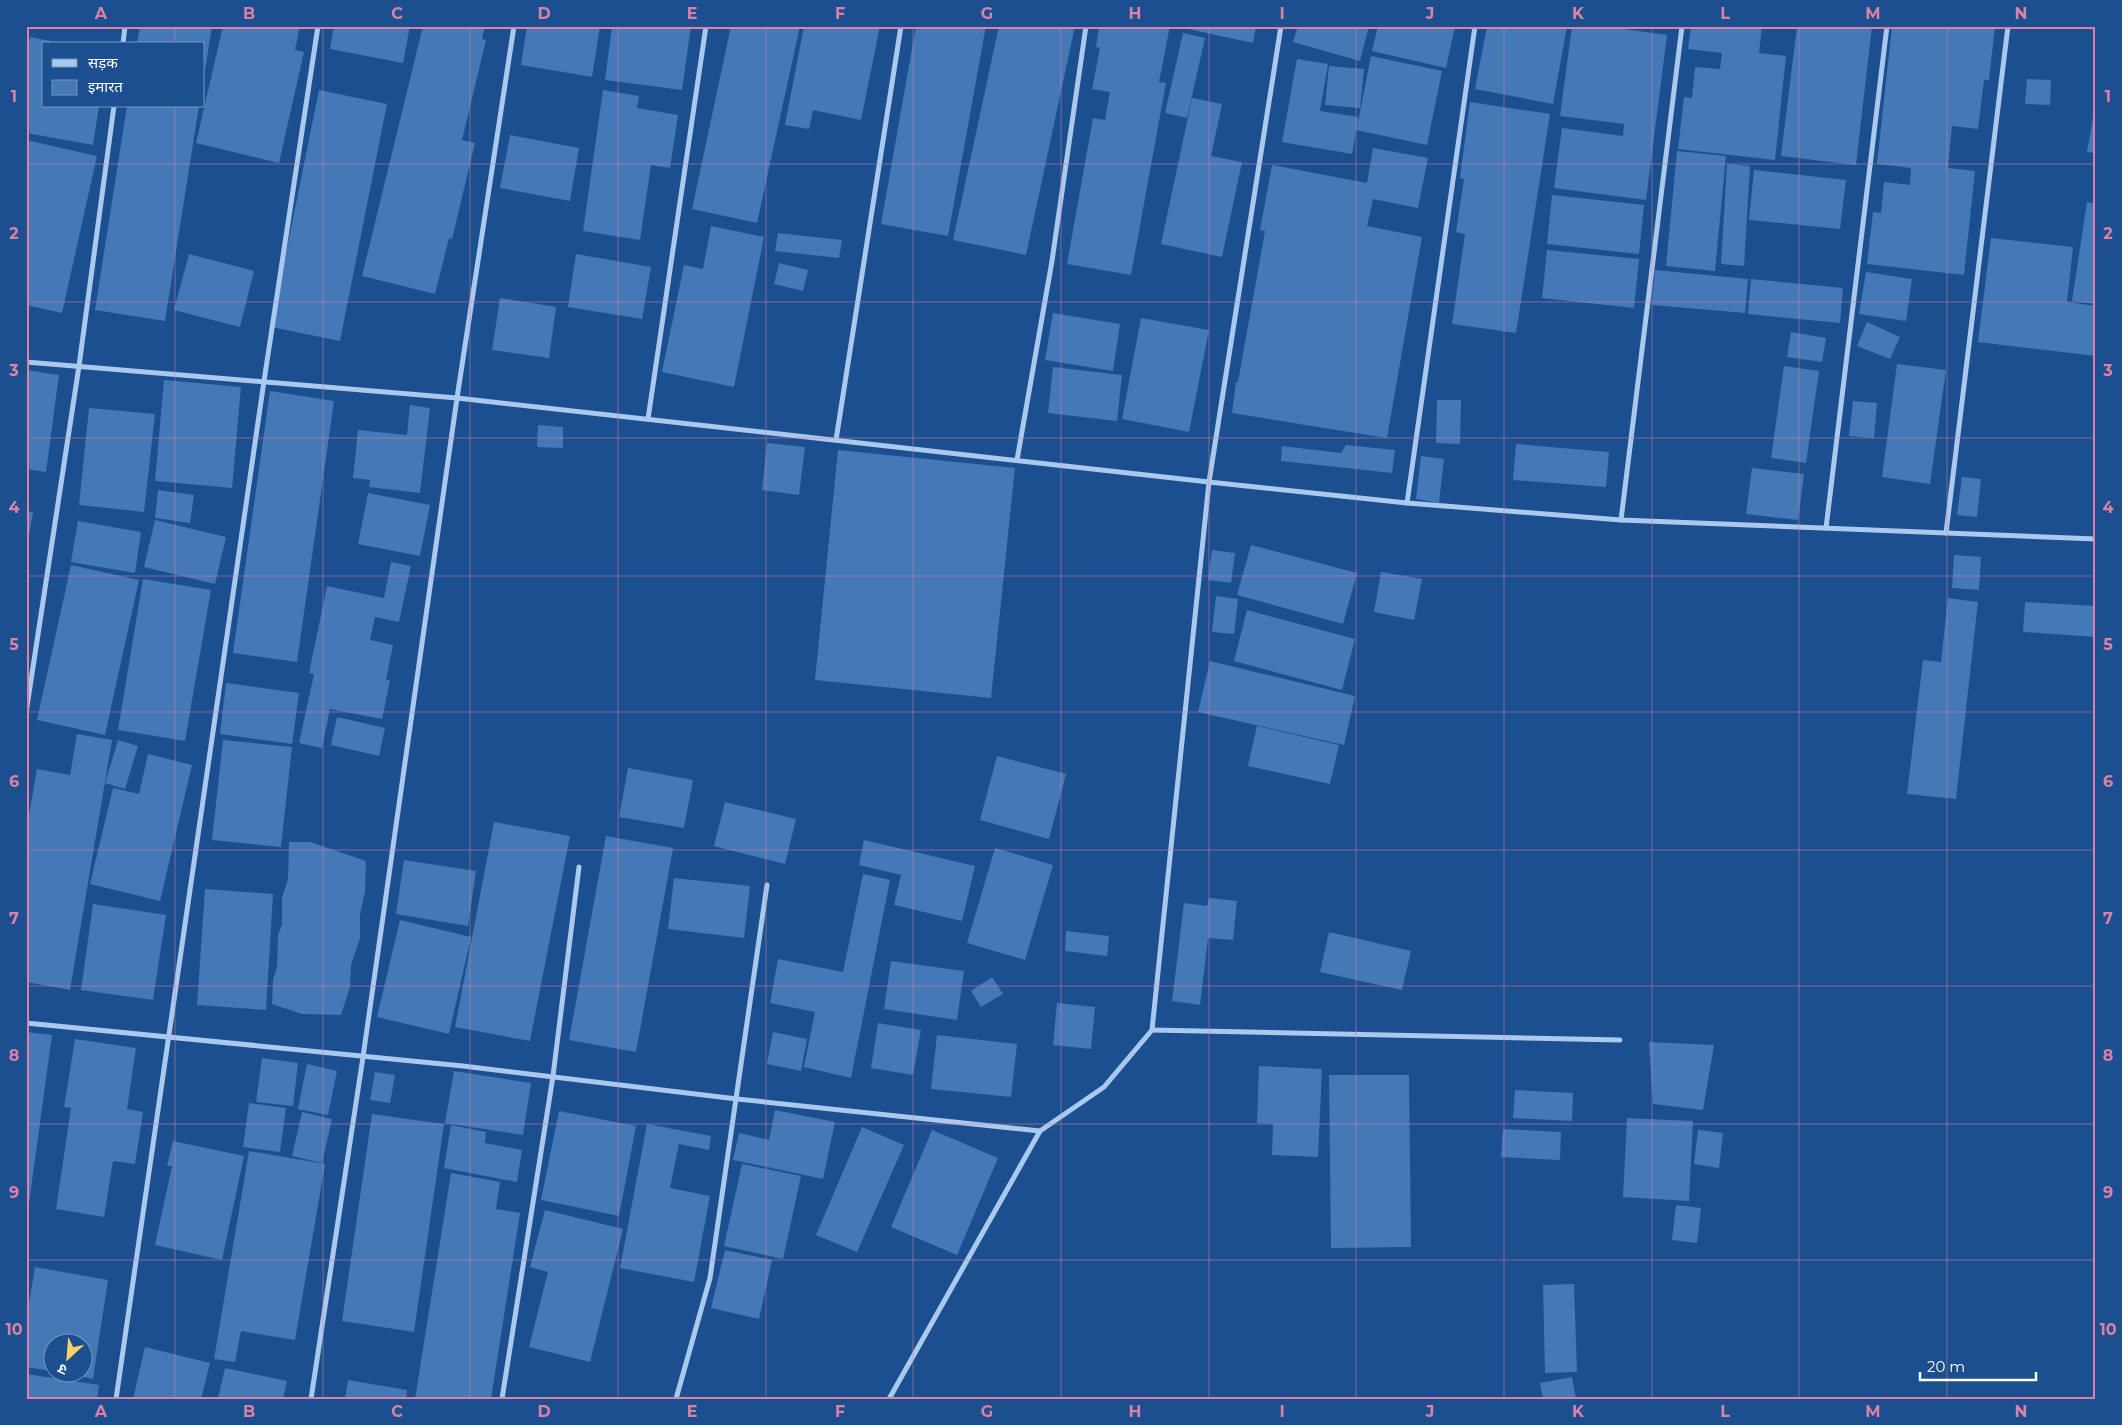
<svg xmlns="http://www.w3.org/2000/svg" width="2122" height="1425" font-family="Montserrat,'Noto Sans Devanagari',sans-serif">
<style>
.building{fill:#4478b7}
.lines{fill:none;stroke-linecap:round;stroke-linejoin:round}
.minor{stroke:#a9c9ee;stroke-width:5}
.grid{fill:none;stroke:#dd80a5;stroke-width:1;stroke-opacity:0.55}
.neatline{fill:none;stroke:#dd80a5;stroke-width:2}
.grid-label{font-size:16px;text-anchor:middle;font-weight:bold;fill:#dd80a5}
</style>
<rect width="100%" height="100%" fill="#1b4f8f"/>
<g class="building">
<path d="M 140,26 L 212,26 L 205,71 L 204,44 L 137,44 Z"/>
<path d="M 223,26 L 300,26 L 295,50 L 304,52 L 279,163 L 196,143 Z"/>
<path d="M 334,26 L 410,26 L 403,63 L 330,49 Z"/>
<path d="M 423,26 L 485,26 L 482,39 L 486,40 L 462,140 L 475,143 L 452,239 L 449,238 L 435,294 L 362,276 Z"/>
<path d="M 527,26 L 600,26 L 592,77 L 521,65 Z"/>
<path d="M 612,26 L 691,26 L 682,90 L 605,80 Z"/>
<path d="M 731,26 L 800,26 L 757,223 L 692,209 Z"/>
<path d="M 804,26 L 880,26 L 861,120 L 813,110 L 809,129 L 785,125 Z"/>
<path d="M 916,26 L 986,26 L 948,236 L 881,224 Z"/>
<path d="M 999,26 L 1075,26 L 1026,255 L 953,240 Z"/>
<path d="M 1099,26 L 1170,26 L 1159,82 L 1166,83 L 1131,275 L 1067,264 L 1093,118 L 1105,120 L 1110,92 L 1092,89 L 1100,48 L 1096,47 Z"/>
<path d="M 1188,26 L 1256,26 L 1253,43 L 1188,29 Z"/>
<path d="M 1298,26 L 1369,26 L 1360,61 L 1293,42 Z"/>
<path d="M 1378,26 L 1455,26 L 1446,68 L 1372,51 Z"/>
<path d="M 1487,26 L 1567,26 L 1553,104 L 1475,89 Z"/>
<path d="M 1572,26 L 1602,26 L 1667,35 L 1646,200 L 1554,188 L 1562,128 L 1623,136 L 1624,124 L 1560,116 Z"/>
<path d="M 1691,26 L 1762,26 L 1759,53 L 1786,56 L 1775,160 L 1678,149 L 1684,97 L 1692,98 L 1695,67 L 1720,69 L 1722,53 L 1688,49 Z"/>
<path d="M 1797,26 L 1872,26 L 1856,165 L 1781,156 Z"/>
<path d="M 1892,26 L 1995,26 L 1989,80 L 1984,80 L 1978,129 L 1952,126 L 1948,168 L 1975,171 L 1964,275 L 1867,264 L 1873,212 L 1881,213 L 1884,182 L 1910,185 L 1911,168 L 1877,164 Z"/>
<path d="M 1183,33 L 1205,38 L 1187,118 L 1165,113 Z"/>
<path d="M 30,37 L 61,43 L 44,44 L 44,106 L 99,106 L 93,145 L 26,133 L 26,57 Z"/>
<path d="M 1371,56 L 1442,71 L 1427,145 L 1356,130 L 1352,154 L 1282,142 L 1297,59 L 1328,64 L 1320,111 L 1358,117 L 1357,127 Z"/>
<path d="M 1329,66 L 1364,69 L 1360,108 L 1325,105 Z"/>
<path d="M 2027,79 L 2051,80 L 2050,105 L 2025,104 Z"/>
<path d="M 319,90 L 387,104 L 340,341 L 271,327 Z"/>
<path d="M 603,90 L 639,96 L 637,108 L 678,115 L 670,168 L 651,165 L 640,240 L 583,231 Z"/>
<path d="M 1192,98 L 1222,104 L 1211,156 L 1242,162 L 1222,257 L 1161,244 Z"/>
<path d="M 1470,102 L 1550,114 L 1516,333 L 1452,324 L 1465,234 L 1456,232 L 1464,179 L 1460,178 Z"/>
<path d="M 127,106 L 199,106 L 165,321 L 95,310 Z"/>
<path d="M 2095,106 L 2096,106 L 2096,153 L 2087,152 Z"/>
<path d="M 510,135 L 579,148 L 570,201 L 500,188 Z"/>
<path d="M 26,140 L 97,156 L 62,313 L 26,305 Z"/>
<path d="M 1373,148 L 1428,158 L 1418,208 L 1373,199 L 1367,226 L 1422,237 L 1387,438 L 1232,413 L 1236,382 L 1238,382 L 1265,231 L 1260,230 L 1272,165 L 1367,183 Z"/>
<path d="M 1677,151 L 1726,156 L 1715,271 L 1666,266 Z"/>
<path d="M 1727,164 L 1750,166 L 1744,266 L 1721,264 Z"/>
<path d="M 1754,170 L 1846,180 L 1840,229 L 1749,220 Z"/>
<path d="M 1552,195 L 1644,205 L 1639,254 L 1547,244 Z"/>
<path d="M 2087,202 L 2096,204 L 2096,304 L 2072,301 Z"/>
<path d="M 711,226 L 764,237 L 734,387 L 662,372 L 684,265 L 703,269 Z"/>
<path d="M 778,233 L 842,240 L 839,258 L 775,251 Z"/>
<path d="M 1991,238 L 2073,247 L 2067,302 L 2096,306 L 2096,356 L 1978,342 Z"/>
<path d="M 1547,250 L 1639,259 L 1634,308 L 1542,298 Z"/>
<path d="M 189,254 L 254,271 L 240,327 L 174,310 Z"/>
<path d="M 576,254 L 651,267 L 642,319 L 568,307 Z"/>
<path d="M 779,263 L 808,270 L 803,291 L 774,284 Z"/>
<path d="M 1655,270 L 1748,279 L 1745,313 L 1652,305 Z"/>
<path d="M 1866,272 L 1912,279 L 1906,321 L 1859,314 Z"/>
<path d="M 1751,279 L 1843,288 L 1840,323 L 1748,314 Z"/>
<path d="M 500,298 L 556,307 L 549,358 L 492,350 Z"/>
<path d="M 1053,313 L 1120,324 L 1113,371 L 1045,360 Z"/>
<path d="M 1141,318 L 1209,330 L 1189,432 L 1122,419 Z"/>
<path d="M 1867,322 L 1900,337 L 1890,359 L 1857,346 Z"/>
<path d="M 1791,332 L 1826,338 L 1822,362 L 1787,357 Z"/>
<path d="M 1897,364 L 1946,370 L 1930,484 L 1882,477 Z"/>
<path d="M 1784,366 L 1819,371 L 1806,463 L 1771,458 Z"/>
<path d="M 1053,367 L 1122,375 L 1117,421 L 1048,413 Z"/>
<path d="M 26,370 L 59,375 L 46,472 L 26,469 Z"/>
<path d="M 164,380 L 241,387 L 232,488 L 155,481 Z"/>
<path d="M 270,391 L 334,401 L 297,662 L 233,653 Z"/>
<path d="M 1437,400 L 1461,400 L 1460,444 L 1436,443 Z"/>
<path d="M 1853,401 L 1877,403 L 1874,438 L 1849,436 Z"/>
<path d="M 410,405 L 430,408 L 420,493 L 369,487 L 370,480 L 353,478 L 358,430 L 407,435 Z"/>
<path d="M 89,408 L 155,414 L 144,512 L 79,505 Z"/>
<path d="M 538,425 L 563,427 L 563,448 L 537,447 Z"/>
<path d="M 767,443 L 805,447 L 799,495 L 762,490 Z"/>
<path d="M 1516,444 L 1609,452 L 1606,487 L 1513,480 Z"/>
<path d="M 1346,445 L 1395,450 L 1392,473 L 1281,461 L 1282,446 L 1341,453 Z"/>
<path d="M 838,450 L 1015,468 L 991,698 L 815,680 Z"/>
<path d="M 1421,456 L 1444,459 L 1439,503 L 1416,499 Z"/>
<path d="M 1752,468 L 1804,474 L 1798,520 L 1746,514 Z"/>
<path d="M 1962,477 L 1981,479 L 1977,517 L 1957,515 Z"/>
<path d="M 158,490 L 194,495 L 190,523 L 155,518 Z"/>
<path d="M 368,493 L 430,505 L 420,556 L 358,544 Z"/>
<path d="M 26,511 L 33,512 L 27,547 L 26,547 Z"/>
<path d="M 155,520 L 226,537 L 215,584 L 144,567 Z"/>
<path d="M 78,521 L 141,532 L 135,573 L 71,562 Z"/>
<path d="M 1251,545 L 1357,573 L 1343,624 L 1237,595 Z"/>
<path d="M 1212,550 L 1235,553 L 1231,583 L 1208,580 Z"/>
<path d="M 1954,555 L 1981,557 L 1979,590 L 1952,588 Z"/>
<path d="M 391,562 L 411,566 L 399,622 L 375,617 L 370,640 L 393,645 L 386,680 L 390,680 L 382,719 L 330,709 L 322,748 L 299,743 L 314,674 L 309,673 L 327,586 L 384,598 Z"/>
<path d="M 71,565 L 139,580 L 105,735 L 37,720 Z"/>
<path d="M 1381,572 L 1422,579 L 1414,620 L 1374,612 Z"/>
<path d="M 143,579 L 211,590 L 185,741 L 118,730 Z"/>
<path d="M 1216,596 L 1238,599 L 1234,634 L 1212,632 Z"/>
<path d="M 1948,598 L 1978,602 L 1956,799 L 1907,794 L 1923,660 L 1941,662 Z"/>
<path d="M 2025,602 L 2096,606 L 2096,637 L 2023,632 Z"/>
<path d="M 1247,610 L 1355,639 L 1342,690 L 1234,661 Z"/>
<path d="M 1210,661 L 1355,696 L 1344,745 L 1198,712 Z"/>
<path d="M 226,683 L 299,693 L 292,744 L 220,734 Z"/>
<path d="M 337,717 L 385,728 L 379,756 L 331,745 Z"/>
<path d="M 1257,726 L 1339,745 L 1330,784 L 1248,766 Z"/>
<path d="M 77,734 L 112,740 L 70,990 L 26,982 L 26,832 L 37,769 L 70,775 Z"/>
<path d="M 118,740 L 138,746 L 125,789 L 105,783 Z"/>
<path d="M 223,740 L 292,747 L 281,847 L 212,840 Z"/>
<path d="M 148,754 L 192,765 L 160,901 L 90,884 L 113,788 L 139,794 Z"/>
<path d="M 997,756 L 1066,774 L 1049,839 L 980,820 Z"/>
<path d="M 628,768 L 693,780 L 684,828 L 619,817 Z"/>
<path d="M 725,802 L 796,819 L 785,864 L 714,846 Z"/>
<path d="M 494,822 L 570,836 L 530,1041 L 455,1027 Z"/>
<path d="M 606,836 L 673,848 L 636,1052 L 569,1040 Z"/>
<path d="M 864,840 L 975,866 L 962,921 L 894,905 L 901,875 L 859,865 Z"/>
<path d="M 289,842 L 310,842 L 366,861 L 365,892 L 360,914 L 360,938 L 351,965 L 350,987 L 341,1015 L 302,1014 L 272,1004 L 273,980 L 277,967 L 278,935 L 282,924 L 282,897 L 288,879 Z"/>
<path d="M 995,848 L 1053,865 L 1025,960 L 967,943 Z"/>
<path d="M 404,860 L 476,871 L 468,926 L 396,914 Z"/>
<path d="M 863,874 L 890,880 L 851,1078 L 804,1067 L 815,1012 L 770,1003 L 778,959 L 843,972 Z"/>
<path d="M 674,878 L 750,886 L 744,938 L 668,929 Z"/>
<path d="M 205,889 L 273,894 L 266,1010 L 197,1005 Z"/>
<path d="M 1209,898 L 1237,901 L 1233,940 L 1208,938 L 1200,1005 L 1172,1001 L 1184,903 L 1207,906 Z"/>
<path d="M 93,904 L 166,915 L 153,1000 L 81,990 Z"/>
<path d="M 400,920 L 471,937 L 449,1034 L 377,1017 Z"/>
<path d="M 1066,931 L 1109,936 L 1107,956 L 1065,951 Z"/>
<path d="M 1329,932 L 1411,951 L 1402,990 L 1320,972 Z"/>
<path d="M 891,961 L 964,971 L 957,1020 L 884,1009 Z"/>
<path d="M 992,977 L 1003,994 L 981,1007 L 971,991 Z"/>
<path d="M 1057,1003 L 1095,1007 L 1091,1049 L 1053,1045 Z"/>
<path d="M 878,1023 L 921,1030 L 913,1075 L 871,1068 Z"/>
<path d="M 26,1032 L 52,1035 L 27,1218 L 26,1218 Z"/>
<path d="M 773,1032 L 807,1039 L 801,1071 L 767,1064 Z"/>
<path d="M 937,1035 L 1017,1044 L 1011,1097 L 931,1089 Z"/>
<path d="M 75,1039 L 136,1048 L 127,1109 L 143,1112 L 135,1164 L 113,1161 L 104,1217 L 56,1209 L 71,1108 L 64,1107 Z"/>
<path d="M 1649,1042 L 1714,1045 L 1703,1110 L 1653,1104 Z"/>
<path d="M 262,1058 L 298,1063 L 293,1106 L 256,1102 Z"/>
<path d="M 307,1064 L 337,1071 L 328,1115 L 298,1109 Z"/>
<path d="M 1259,1066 L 1322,1069 L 1318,1157 L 1272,1155 L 1273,1124 L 1257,1123 Z"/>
<path d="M 454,1071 L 531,1083 L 523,1135 L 445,1123 Z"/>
<path d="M 375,1072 L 395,1075 L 390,1103 L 370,1100 Z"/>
<path d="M 1329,1075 L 1409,1075 L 1411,1247 L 1331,1248 Z"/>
<path d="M 1515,1090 L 1573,1093 L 1572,1121 L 1513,1118 Z"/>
<path d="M 249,1103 L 286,1108 L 280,1152 L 243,1147 Z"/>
<path d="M 775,1110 L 835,1122 L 823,1179 L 733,1160 L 739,1133 L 769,1140 Z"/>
<path d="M 559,1111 L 636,1126 L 619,1216 L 541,1200 Z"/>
<path d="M 302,1112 L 332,1119 L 322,1163 L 292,1156 Z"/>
<path d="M 372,1114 L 444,1124 L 414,1332 L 342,1321 Z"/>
<path d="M 1627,1118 L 1693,1121 L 1689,1201 L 1623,1197 Z"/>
<path d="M 647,1124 L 711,1136 L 709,1150 L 679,1144 L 670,1188 L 710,1196 L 694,1282 L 620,1268 Z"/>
<path d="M 451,1125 L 486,1132 L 485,1143 L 522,1150 L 517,1182 L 444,1168 Z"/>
<path d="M 862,1127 L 904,1145 L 857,1252 L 816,1235 Z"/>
<path d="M 1503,1129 L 1561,1132 L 1560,1160 L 1501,1157 Z"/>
<path d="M 932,1130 L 998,1158 L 957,1255 L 891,1227 Z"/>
<path d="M 1698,1130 L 1723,1133 L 1719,1168 L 1694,1164 Z"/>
<path d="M 173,1141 L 244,1156 L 222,1260 L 155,1245 L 172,1166 L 167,1166 Z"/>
<path d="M 249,1151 L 325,1164 L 295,1340 L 241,1331 L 235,1362 L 214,1359 Z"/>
<path d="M 742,1164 L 801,1176 L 783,1259 L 724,1246 Z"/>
<path d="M 451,1173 L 500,1182 L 496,1209 L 520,1213 L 491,1399 L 415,1399 Z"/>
<path d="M 1676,1205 L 1701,1208 L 1697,1243 L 1672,1240 Z"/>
<path d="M 545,1210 L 623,1229 L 590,1362 L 529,1347 L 548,1272 L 530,1267 Z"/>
<path d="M 725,1250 L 772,1260 L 759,1319 L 711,1308 Z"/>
<path d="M 35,1267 L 108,1280 L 93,1379 L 64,1373 L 82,1372 L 82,1342 L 52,1342 L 52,1371 L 26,1367 L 26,1321 Z"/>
<path d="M 1574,1284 L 1577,1372 L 1545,1373 L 1543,1285 Z"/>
<path d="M 145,1347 L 210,1363 L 201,1399 L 133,1399 Z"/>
<path d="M 225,1368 L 287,1381 L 283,1399 L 218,1399 Z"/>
<path d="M 26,1374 L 99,1385 L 97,1399 L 26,1399 Z"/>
<path d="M 1572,1377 L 1576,1399 L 1543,1399 L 1540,1383 Z"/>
<path d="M 348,1380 L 407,1390 L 406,1399 L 345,1399 Z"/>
</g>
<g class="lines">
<g class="minor">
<path d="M 514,26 L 457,398 L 1209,482 L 1152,1030 L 1104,1087 L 1040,1131"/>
<path d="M 1281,26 L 1209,482 L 1407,503 L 1621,520 L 2096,539"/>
<path d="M 123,44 L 125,26"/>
<path d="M 26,362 L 457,398 L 363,1057 L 311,1399"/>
<path d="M 648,419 L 706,26"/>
<path d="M 836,440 L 901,26"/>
<path d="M 1017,460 L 1052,261 L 1086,26"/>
<path d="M 1407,503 L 1475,26"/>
<path d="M 1621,520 L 1682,26"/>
<path d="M 1826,528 L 1887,26"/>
<path d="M 1946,533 L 2008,26"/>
<path d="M 26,713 L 79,366 L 114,106"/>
<path d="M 26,1023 L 463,1066 L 737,1099 L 1040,1131 L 889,1399"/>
<path d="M 1152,1030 L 1620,1040"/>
<path d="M 116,1399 L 264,381 L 318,26"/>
<path d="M 502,1399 L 553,1076 L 579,867"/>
<path d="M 676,1399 L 710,1278 L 767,885"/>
</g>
</g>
<path class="grid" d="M 175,26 L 175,44M 323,26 L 323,1399M 470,26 L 470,1399M 618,26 L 618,1399M 766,26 L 766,1399M 913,26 L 913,1399M 1061,26 L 1061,1399M 1209,26 L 1209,1399M 1356,26 L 1356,1399M 1504,26 L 1504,1399M 1652,26 L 1652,1399M 1799,26 L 1799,1399M 1947,26 L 1947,1399M 175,106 L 175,1399M 26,164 L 2096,164M 26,302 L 2096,302M 26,438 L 2096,438M 26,576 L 2096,576M 26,712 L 2096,712M 26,850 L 2096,850M 26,986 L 2096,986M 26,1124 L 2096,1124M 26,1260 L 2096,1260"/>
<rect width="2122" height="1425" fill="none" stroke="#1b4f8f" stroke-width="55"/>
<rect x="42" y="42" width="162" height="65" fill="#1b4f8f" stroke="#7695bc"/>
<rect x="52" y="59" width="25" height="8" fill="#a9c9ee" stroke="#7695bc"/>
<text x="88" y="68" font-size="15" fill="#ffffff">सड़क</text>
<rect x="52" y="80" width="25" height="15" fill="#4478b7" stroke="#7695bc"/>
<text x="88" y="92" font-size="15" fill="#ffffff">इमारत</text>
<g transform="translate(68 1358) rotate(206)"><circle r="24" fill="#1b4f8f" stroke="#7695bc"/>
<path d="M0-4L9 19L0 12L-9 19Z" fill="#ffd166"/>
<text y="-8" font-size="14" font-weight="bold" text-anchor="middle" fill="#ffffff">उ</text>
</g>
<path d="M1920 1372v8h116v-8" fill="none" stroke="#ffffff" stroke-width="2.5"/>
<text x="1927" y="1372" font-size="15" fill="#ffffff" stroke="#1b4f8f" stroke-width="4" paint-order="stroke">20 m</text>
<rect x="28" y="28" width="2066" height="1370" class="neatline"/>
<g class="grid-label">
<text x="101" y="19">A</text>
<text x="249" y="19">B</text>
<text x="397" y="19">C</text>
<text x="544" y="19">D</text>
<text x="692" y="19">E</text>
<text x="840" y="19">F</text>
<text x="987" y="19">G</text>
<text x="1135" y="19">H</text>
<text x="1282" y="19">I</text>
<text x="1430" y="19">J</text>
<text x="1578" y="19">K</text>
<text x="1725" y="19">L</text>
<text x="1873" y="19">M</text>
<text x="2021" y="19">N</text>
<text x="14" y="102">1</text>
<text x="2108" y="102">1</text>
<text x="14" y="239">2</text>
<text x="2108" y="239">2</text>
<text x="14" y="376">3</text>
<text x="2108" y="376">3</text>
<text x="14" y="513">4</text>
<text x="2108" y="513">4</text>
<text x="14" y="650">5</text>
<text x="2108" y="650">5</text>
<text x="14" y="787">6</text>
<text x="2108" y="787">6</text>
<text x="14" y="924">7</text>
<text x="2108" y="924">7</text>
<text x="14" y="1061">8</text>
<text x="2108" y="1061">8</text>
<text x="14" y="1198">9</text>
<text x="2108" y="1198">9</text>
<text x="14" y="1335">10</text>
<text x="2108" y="1335">10</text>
<text x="101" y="1417">A</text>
<text x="249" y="1417">B</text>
<text x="397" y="1417">C</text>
<text x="544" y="1417">D</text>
<text x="692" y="1417">E</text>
<text x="840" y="1417">F</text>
<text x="987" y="1417">G</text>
<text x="1135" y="1417">H</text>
<text x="1282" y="1417">I</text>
<text x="1430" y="1417">J</text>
<text x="1578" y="1417">K</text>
<text x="1725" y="1417">L</text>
<text x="1873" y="1417">M</text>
<text x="2021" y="1417">N</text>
</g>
</svg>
